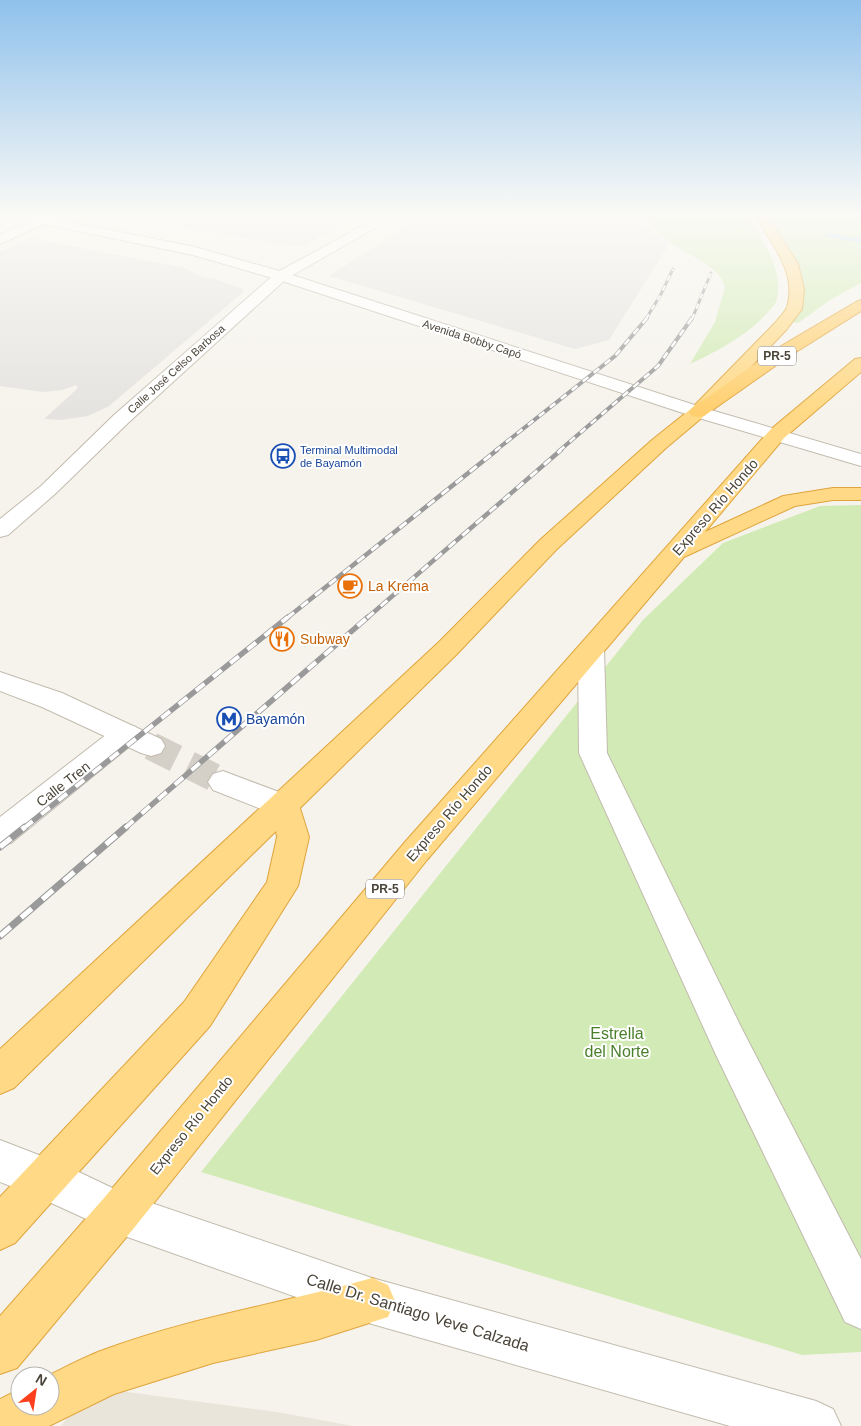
<svg xmlns="http://www.w3.org/2000/svg" width="861" height="1426" font-family="Helvetica,sans-serif">
<style>
.residential{fill:#eae5da}
.green{fill:#d2eab5}
.parking{fill:#e5e3e0}
.lines{fill:none;stroke-linecap:round;stroke-linejoin:round}
.stream{fill:#a9d4f2;fill-rule:evenodd}
.tertiary-tunnel{stroke:#d4d0c8;stroke-width:28;stroke-dasharray:28 14;stroke-linecap:butt}
.minor-casing{stroke:#c2bbae;stroke-width:2}
.tertiary-casing{stroke:#c2bbae;stroke-width:2}
.trunk-casing{stroke:#e0a43c;stroke-width:2}
.motorway-casing{stroke:#e0a43c;stroke-width:2}
.minor{fill:#fff;fill-rule:evenodd}
.tertiary{fill:#fff;fill-rule:evenodd}
.trunk{fill:#ffd985;fill-rule:evenodd}
.motorway{fill:#ffcf6e;fill-rule:evenodd}
.rail-far4-casing{stroke:#9a9a9a;stroke-width:3}
.rail-far3-casing{stroke:#9a9a9a;stroke-width:4}
.rail-far2-casing{stroke:#9a9a9a;stroke-width:4.5}
.rail-far1-casing{stroke:#9a9a9a;stroke-width:5.5}
.rail-casing{stroke:#9a9a9a;stroke-width:7}
.rail-far4{stroke:#fff;stroke-width:2;stroke-dasharray:5.5;stroke-linecap:butt}
.rail-far3{stroke:#fff;stroke-width:2.5;stroke-dasharray:7;stroke-linecap:butt}
.rail-far2{stroke:#fff;stroke-width:3;stroke-dasharray:9;stroke-linecap:butt}
.rail-far1{stroke:#fff;stroke-width:4;stroke-dasharray:11;stroke-linecap:butt}
.rail{stroke:#fff;stroke-width:5;stroke-dasharray:14;stroke-linecap:butt}
.labels{text-anchor:middle;stroke-width:4;stroke-linejoin:round;paint-order:stroke}
.far-street-label{font-size:11px;fill:#4b4439;stroke:#fff}
.far-transit-label{font-size:11px;fill:#164399;stroke:#fff;text-anchor:start}
.shield{fill:#fff;stroke:#817c74;stroke-width:1}
.shield-label{font-size:12px;font-weight:bold;fill:#4b4439}
.street-label{font-size:14px;fill:#4b4439;stroke:#fff}
.food-label{font-size:14px;fill:#c56008;stroke:#fff;text-anchor:start}
.transit-label{font-size:14px;fill:#164399;stroke:#fff;text-anchor:start}
.near-park-label{font-size:16px;fill:#4a7f2a;stroke:#fff}
.near-street-label{font-size:16px;fill:#4b4439;stroke:#fff}
</style>
<rect width="100%" height="100%" fill="#f6f3ec"/>
<path class="residential" d="M 90,1387 L 277,1412 L 353,1426 L 61,1426 Z"/>
<g class="green">
<path d="M 647,214 L 746,214 C 761,237 786,272 776,302 C 775,305 771,308 769,311 C 748,335 719,350 690,364 L 715,322 L 725,287 C 723,282 721,276 717,273 C 698,254 653,242 647,214 Z"/>
<path d="M 766,214 L 861,214 L 861,283 L 830,300 L 798,323 L 792,322 C 796,312 801,302 803,292 C 808,268 779,233 766,214 Z"/>
<path d="M 861,505 L 861,1352 L 802,1355 L 201,1172 L 643,620 L 723,543 L 820,506 Z"/>
</g>
<g class="parking">
<path d="M 111,214 L 360,214 L 306,244 L 296,246 L 114,216 Z"/>
<path d="M 425,214 L 612,214 L 607,219 L 649,226 L 669,244 L 609,340 L 575,349 L 329,276 Z"/>
<path d="M 31,238 L 185,268 L 204,278 L 213,278 L 243,289 L 242,293 L 109,406 L 88,416 L 61,420 L 44,419 L 78,388 L 76,385 L 62,390 L 43,392 L 0,386 L 0,252 Z"/>
</g>
<g class="lines">
<g class="stream">
<path d="M 695,214 L 705,214 L 746,224 L 743,226 Z"/>
<path d="M 827,233 L 861,239 L 861,243 L 825,236 Z"/>
</g>
<path class="tertiary-tunnel" d="M 151,746 L 223,782"/>
<g class="minor-casing">
<g id="minor">
<path d="M 384,214 L 399,214 L 286,279 L 128,423 L 55,494 L 8,535 L 0,537 L 0,519 L 41,486 L 114,415 L 276,273 Z"/>
<path d="M 126,724 L 136,727 L 140,734 L 136,741 L 11,843 L 0,846 L 0,817 L 116,727 Z"/>
</g>
</g>
<g class="tertiary-casing">
<g id="tertiary">
<path d="M 16,214 C 30,214 42,214 56,214 L 57,216 L 55,219 L 195,247 L 286,273 L 704,408 L 861,454 L 861,466 L 692,416 L 276,279 L 193,255 L 44,224 L 0,244 L 0,235 L 31,221 L 18,217 Z"/>
<path d="M 591,641 L 600,643 L 604,649 L 607,753 L 742,1029 L 861,1259 L 861,1329 L 845,1322 L 716,1055 L 579,753 L 578,649 L 582,643 Z"/>
<path d="M 0,672 L 62,693 L 161,739 L 165,746 L 161,753 L 151,756 L 141,753 L 42,707 L 0,691 Z"/>
<path d="M 223,771 L 295,798 L 299,806 L 295,814 L 284,818 L 213,790 L 208,782 L 213,774 Z"/>
<path d="M 0,1140 L 62,1164 L 125,1194 L 372,1278 L 816,1401 L 833,1409 L 841,1426 L 730,1426 L 372,1324 L 119,1234 L 36,1196 L 0,1182 Z"/>
</g>
</g>
<g class="trunk-casing">
<g id="trunk">
<path d="M 754,214 L 766,214 L 798,264 L 804,289 L 802,309 L 787,329 L 704,416 L 666,448 L 556,550 L 457,654 L 300,808 L 309,837 L 298,886 L 210,1026 L 15,1243 L 0,1250 L 0,1197 L 184,1002 L 267,882 L 277,837 L 276,831 L 14,1088 L 0,1094 L 0,1049 L 439,642 L 540,540 L 652,440 L 692,408 L 775,323 C 779,318 785,312 787,307 C 798,272 770,242 754,214 Z"/>
<path d="M 861,358 L 861,372 L 784,438 L 705,532 L 783,496 L 833,488 L 861,488 L 861,500 L 833,500 L 795,506 L 684,557 L 427,860 L 134,1228 L 17,1368 L 0,1374 L 0,1316 L 104,1198 L 405,842 L 770,430 L 855,359 Z"/>
<path d="M 372,1278 L 388,1285 L 395,1301 L 388,1317 L 316,1340 L 213,1363 L 114,1394 L 49,1426 L 0,1426 L 0,1399 L 20,1389 L 20,1406 L 50,1406 L 50,1376 L 47,1376 C 66,1367 86,1356 106,1349 C 192,1317 284,1303 372,1278 Z"/>
</g>
</g>
<g class="motorway-casing">
<path id="motorway" d="M 861,300 L 861,311 L 788,357 L 704,416 L 698,417 L 692,416 L 689,412 L 692,408 L 776,349 L 856,302 Z"/>
</g>
<use href="#minor" class="minor"/>
<use href="#tertiary" class="tertiary"/>
<use href="#trunk" class="trunk"/>
<use href="#motorway" class="motorway"/>
<g class="rail-far4-casing">
<g id="rail-far4">
<path d="M 646,319 L 661,294 L 673,269"/>
<path d="M 692,319 L 711,273"/>
</g>
</g>
<g class="rail-far3-casing">
<g id="rail-far3">
<path d="M 495,451 L 615,356 L 647,318"/>
<path d="M 559,451 L 658,366 L 692,318"/>
</g>
</g>
<g class="rail-far2-casing">
<g id="rail-far2">
<path d="M 287,618 L 497,450"/>
<path d="M 367,618 L 561,450"/>
</g>
</g>
<g class="rail-far1-casing">
<g id="rail-far1">
<path d="M 24,828 L 288,617"/>
<path d="M 125,828 L 368,617"/>
</g>
</g>
<g class="rail-casing">
<g id="rail">
<path d="M 0,847 L 25,827"/>
<path d="M 0,936 L 126,827"/>
</g>
</g>
<use href="#rail-far4" class="rail-far4"/>
<use href="#rail-far3" class="rail-far3"/>
<use href="#rail-far2" class="rail-far2"/>
<use href="#rail-far1" class="rail-far1"/>
<use href="#rail" class="rail"/>
</g>
<linearGradient id="sky" x2="0" y2="1"><stop stop-color="#8fc1ec"/><stop offset="0.52" stop-color="#fbfaf6"/><stop offset="1" stop-color="#fbfaf6" stop-opacity="0"/></linearGradient>
<rect width="861" height="414" fill="url(#sky)"/>
<defs>
<g id="bus-ring" transform="scale(1.25)"><circle r="9.5" fill="#fff" stroke="#1a4fb4" stroke-width="1.5"/><path d="M-5-6H5V4H4V6H2V4H-2V6H-4V4H-5ZM-3.5-4V0h7V-4ZM-3.5 1.2v1.5H-2V1.2ZM2 1.2v1.5H3.5V1.2Z" fill="#1a4fb4"/></g>
<g id="cafe-ring" transform="scale(1.25)"><circle r="9.5" fill="#fff" stroke="#e8710a" stroke-width="1.5"/><path d="M-5.5-4.5H6V0H3Q3 3.5 0 3.5H-2.5Q-5.5 3.5-5.5 0ZM3-3.2v2h1.7v-2ZM-6 4.5H4V6H-6Z" fill="#e8710a"/></g>
<g id="restaurant-ring" transform="scale(1.25)"><circle r="9.5" fill="#fff" stroke="#e8710a" stroke-width="1.5"/><path d="M-5-6h1v4h1v-4h1v4h1v-4h1v5L-1.5 .5V6h-2V.5L-5-1ZM5-6V6H3V1.5H1.5Q1.5-4 5-6Z" fill="#e8710a"/></g>
<g id="metro-ring" transform="scale(1.25)"><circle r="9.5" fill="#fff" stroke="#1a4fb4" stroke-width="1.5"/><path d="M-5.5 5V-5H-3L0 0L3-5H5.5V5H3V-.5L0 4L-3-.5V5Z" fill="#1a4fb4"/></g>
</defs>
<g fill-rule="evenodd">
<use href="#bus-ring" x="283" y="456"/>
<use href="#cafe-ring" x="350" y="586"/>
<use href="#restaurant-ring" x="282" y="639"/>
<use href="#metro-ring" x="229" y="719"/>
</g>
<g class="labels">
<g class="far-street-label">
<text transform="translate(472 339) rotate(18)" y="4">Avenida Bobby Capó</text>
<text transform="translate(176 369) rotate(-42)" y="4">Calle José Celso Barbosa</text>
</g>
<g class="far-transit-label">
<text x="300" y="454">Terminal Multimodal<tspan x="300" dy="13">de Bayamón</tspan></text>
</g>
<g class="shield">
<rect x="758" y="346.5" width="38" height="19" rx="4"/>
<rect x="366" y="879.5" width="38" height="19" rx="4"/>
</g>
<g class="shield-label">
<text x="777" y="360">PR-5</text>
<text x="385" y="893">PR-5</text>
</g>
<g class="street-label">
<text transform="translate(715 507) rotate(-49)" y="5">Expreso Río Hondo</text>
<text transform="translate(63 784) rotate(-38)" y="5">Calle Tren</text>
<text transform="translate(449 813) rotate(-49)" y="5">Expreso Río Hondo</text>
<text transform="translate(191 1125) rotate(-51)" y="5">Expreso Río Hondo</text>
</g>
<g class="food-label">
<text x="368" y="591">La Krema</text>
<text x="300" y="644">Subway</text>
</g>
<g class="transit-label">
<text x="246" y="724">Bayamón</text>
</g>
<g class="near-park-label">
<text x="617" y="1039">Estrella<tspan x="617" dy="18">del Norte</tspan></text>
</g>
<g class="near-street-label">
<text transform="translate(418 1312) rotate(17)" y="6">Calle Dr. Santiago Veve Calzada</text>
</g>
</g>
<g transform="translate(35 1391) rotate(30)"><circle r="24" fill="#ffffff" stroke="#b7b4b0"/>
<path d="M0-4L9 19L0 12L-9 19Z" fill="#fc3f1d"/>
<text y="-8" font-size="14" font-weight="bold" text-anchor="middle" fill="#4b4439">N</text>
</g>
</svg>
